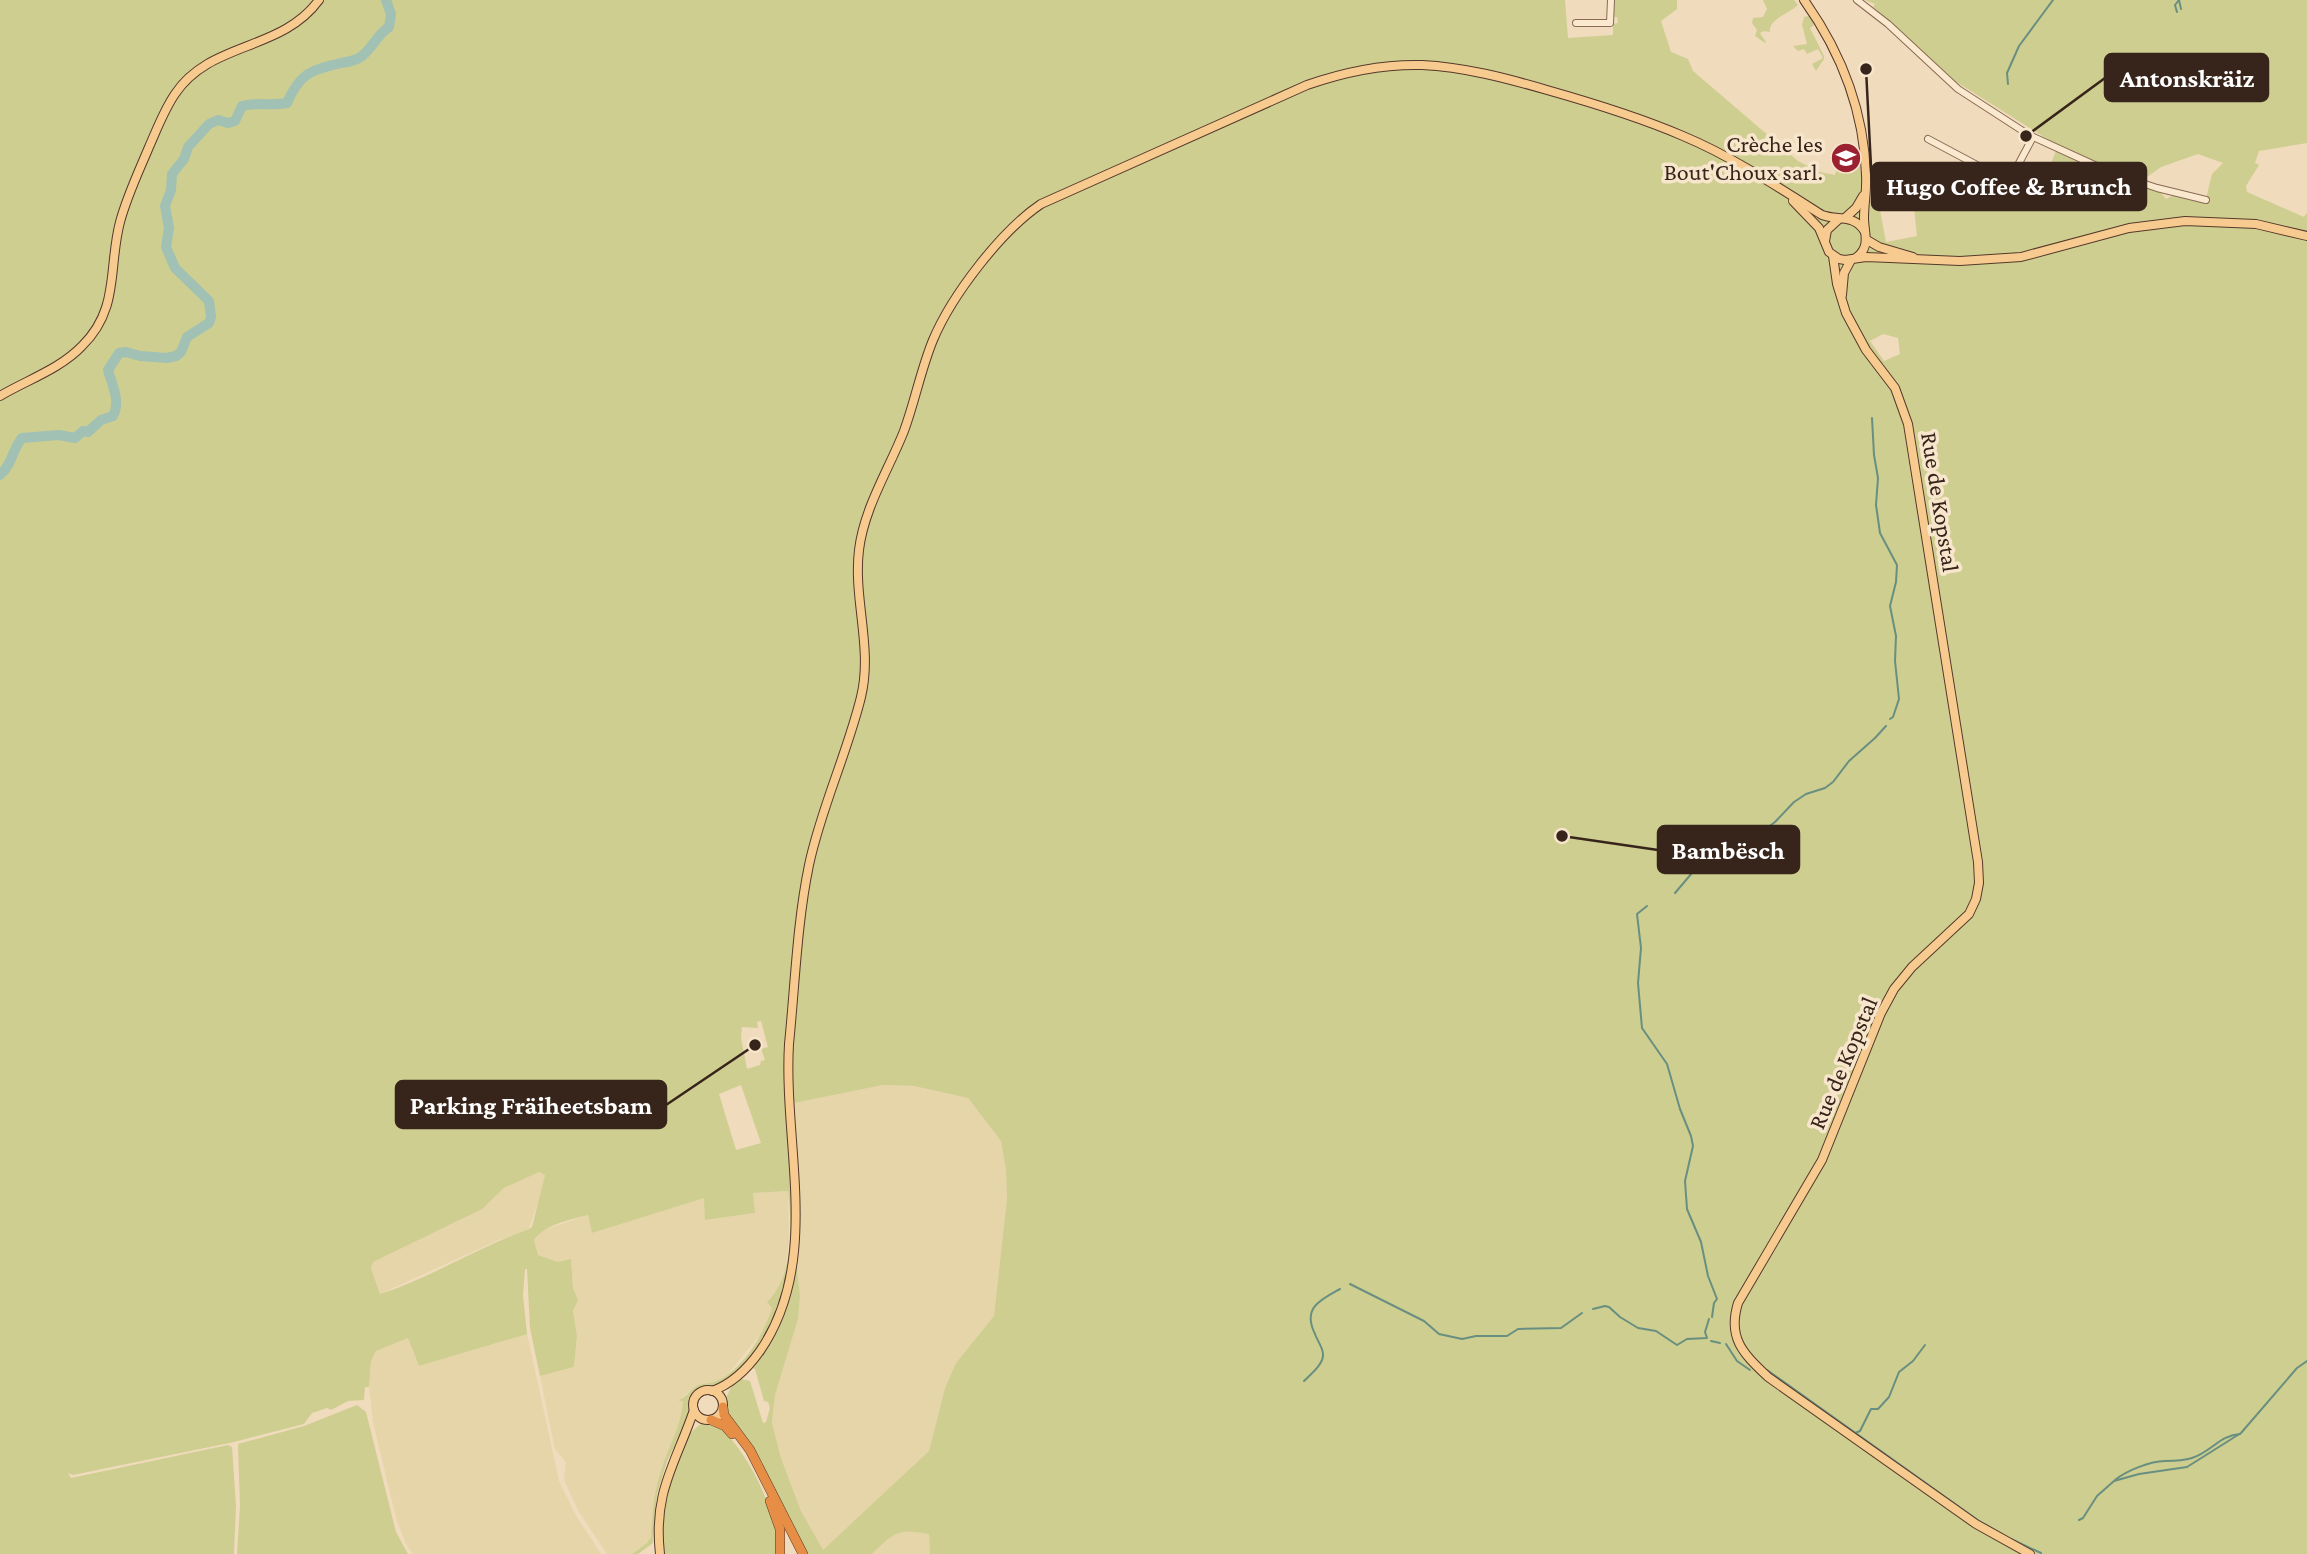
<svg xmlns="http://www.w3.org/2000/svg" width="2307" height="1554" font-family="'Crimson Pro',serif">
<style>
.farmland{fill:#e6d5a9}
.green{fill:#cece90;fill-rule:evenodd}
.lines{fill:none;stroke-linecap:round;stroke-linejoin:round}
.stream{stroke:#688f80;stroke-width:2}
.river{stroke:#a0c1b4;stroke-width:10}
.minor-casing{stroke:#886a55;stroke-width:8}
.major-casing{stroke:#55392a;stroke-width:10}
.highway-casing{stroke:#55392a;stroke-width:10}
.minor{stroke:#fbe9cf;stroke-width:6}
.major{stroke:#f7cb90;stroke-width:8}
.highway{stroke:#e68e46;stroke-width:9}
.labels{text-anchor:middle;stroke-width:7;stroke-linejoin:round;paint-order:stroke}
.poi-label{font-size:24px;fill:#37251b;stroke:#f7e6cc;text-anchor:end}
.street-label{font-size:24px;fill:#37251b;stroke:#f7e6cc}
.leader{fill:none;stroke:#37251b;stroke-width:2.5}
.callout-dot{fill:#37251b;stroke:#f7e6cc;stroke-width:2.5}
.callout{fill:#37251b;stroke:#37251b;stroke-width:2.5}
.callout-label{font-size:26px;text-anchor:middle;font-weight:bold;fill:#fff}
</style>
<rect width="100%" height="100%" fill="#f0dbbc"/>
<g class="farmland">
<path d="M 883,1085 L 914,1086 L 968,1098 L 1001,1141 L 1006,1170 L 1007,1198 L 994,1317 L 956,1363 L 945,1388 L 929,1451 L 823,1551 L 801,1511 L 781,1458 L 772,1423 L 775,1395 L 798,1319 L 800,1296 L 797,1269 L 798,1192 L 794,1103 Z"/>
<path d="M 539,1172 L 545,1175 L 542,1190 L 529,1229 L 494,1242 L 380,1294 L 371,1267 L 373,1262 L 487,1204 L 504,1188 Z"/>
<path d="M 788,1191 L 789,1239 L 786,1267 L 776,1293 L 768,1301 L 772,1308 L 763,1331 L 728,1374 L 716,1381 L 691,1390 L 679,1400 L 683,1402 L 682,1418 L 661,1471 L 652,1515 L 651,1537 L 647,1543 L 632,1554 L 607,1554 L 579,1512 L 564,1480 L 566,1462 L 555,1449 L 540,1376 L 574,1367 L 577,1336 L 573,1311 L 578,1300 L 573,1288 L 571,1260 L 558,1262 L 538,1255 L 534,1240 L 543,1230 L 588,1215 L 592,1233 L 705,1197 L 706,1220 L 755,1213 L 753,1193 Z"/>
<path d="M 527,1334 L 559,1481 L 575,1514 L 601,1554 L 413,1554 L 406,1544 L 396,1518 L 373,1422 L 369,1387 L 371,1361 L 376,1351 L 408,1338 L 419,1366 Z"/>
<path d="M 902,1530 L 929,1534 L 930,1554 L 872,1554 L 894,1534 Z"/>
</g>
<g class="green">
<path d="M 0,0 L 1565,0 L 1568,38 L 1613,35 L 1613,24 L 1618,23 L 1617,17 L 1613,17 L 1612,0 L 1677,0 L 1677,9 L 1661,21 L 1671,52 L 1688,59 L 1693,71 L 1798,161 L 1820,172 L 1835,175 L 1838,165 L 1860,160 L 1860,171 L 1866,176 L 1868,214 L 1870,204 L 1875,199 L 1879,205 L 1886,242 L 1917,236 L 1909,161 L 2000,210 L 2019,175 L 2042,185 L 2058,146 L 1955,81 L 1873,7 L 1875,4 L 1865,0 L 2307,0 L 2307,143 L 2259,151 L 2255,163 L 2259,165 L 2246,186 L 2247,192 L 2304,217 L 2307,213 L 2307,230 L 2299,238 L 2307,241 L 2307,1554 L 930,1554 L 929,1534 C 895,1529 897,1531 872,1554 L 807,1554 L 729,1419 L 725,1400 L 735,1379 L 713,1388 L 699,1389 L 690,1401 L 688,1421 L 667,1461 L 657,1494 L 653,1543 L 638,1554 L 632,1554 L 647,1543 L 651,1537 C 652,1514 654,1492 661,1471 C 668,1447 681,1427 683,1402 L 678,1400 C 686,1398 688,1392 695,1387 C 701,1383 709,1384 716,1381 C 743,1370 763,1335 772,1308 L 767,1302 C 794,1276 792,1225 788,1191 L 753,1193 L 755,1213 L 705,1220 L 704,1198 L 592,1233 L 588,1215 C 570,1220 545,1224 534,1240 L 538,1255 L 558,1262 L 571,1259 L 573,1288 L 578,1300 L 573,1311 L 577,1336 L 574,1367 L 540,1376 L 530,1328 L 527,1269 L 525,1269 L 523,1295 L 527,1334 L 419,1366 L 408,1338 L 376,1351 L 371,1361 L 369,1387 L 365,1387 L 364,1400 L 348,1401 L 331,1410 L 327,1408 L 312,1413 L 304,1424 L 234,1442 L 73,1475 L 68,1473 L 71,1478 L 228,1445 L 232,1447 L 236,1506 L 234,1554 L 0,1554 ZM 2198,154 L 2223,163 L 2212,174 L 2206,199 L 2174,195 L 2166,199 L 2157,188 L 2140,182 L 2161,167 ZM 1883,334 L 1898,338 L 1900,354 L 1884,361 L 1870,341 ZM 761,1021 L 768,1047 L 761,1049 L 765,1060 L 761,1061 L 760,1065 L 747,1069 L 741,1038 L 742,1027 L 758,1028 L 757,1022 ZM 741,1085 L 761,1143 L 736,1150 L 719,1094 ZM 883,1085 L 914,1086 L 968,1098 L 1001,1141 L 1006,1170 L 1007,1198 L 994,1316 L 956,1363 L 945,1388 L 929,1451 L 823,1550 L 801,1511 L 781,1458 L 772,1423 L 775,1395 L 798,1319 L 800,1296 L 797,1269 L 798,1192 L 794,1103 ZM 539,1172 L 545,1175 L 532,1227 L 529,1229 C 478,1247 431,1278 380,1294 L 371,1268 L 373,1262 L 482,1209 L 504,1188 ZM 748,1366 L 755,1369 L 764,1401 L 768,1402 L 770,1408 L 766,1422 L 763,1423 L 750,1381 L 737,1378 Z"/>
<path d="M 1763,0 L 1794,0 L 1798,5 C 1789,14 1768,19 1770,32 L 1764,31 L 1760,33 L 1766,42 L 1765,43 L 1755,36 L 1757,30 L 1752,23 L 1753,18 L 1763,17 L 1767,9 Z"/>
<path d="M 1809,16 L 1814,25 L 1810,28 L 1824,56 L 1824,59 L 1816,71 L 1812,64 L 1823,58 L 1818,49 L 1807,54 L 1804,49 L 1798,51 L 1793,46 L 1807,44 L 1802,25 L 1804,17 Z"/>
<path d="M 357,1405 L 366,1412 L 396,1532 L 408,1554 L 237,1554 L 240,1506 L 238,1444 L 304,1426 Z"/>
<path d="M 703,1423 L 716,1423 C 751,1456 775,1506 778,1554 L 665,1554 C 659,1523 661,1482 681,1457 C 680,1443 691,1430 703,1423 Z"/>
</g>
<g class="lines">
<g class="stream">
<path d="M 2179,0 L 2181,9"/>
<path d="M 2177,12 L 2175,5 L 2179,0"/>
<path d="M 2008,84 L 2007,73 L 2019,46 L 2053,0"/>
<path d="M 1872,418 L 1874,455 L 1878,478 L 1876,505 L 1880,533 L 1897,565 L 1896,582 L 1890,606 L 1896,636 L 1895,661 L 1899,699 L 1893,717 L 1890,719"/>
<path d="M 1675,893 L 1692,873 L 1722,850 L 1758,835 L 1775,822 L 1794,802 L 1806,794 L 1825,788 L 1833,782 L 1849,761 L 1875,738 L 1886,726"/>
<path d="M 1647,906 L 1637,914 L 1641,948 L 1638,983 L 1642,1028 L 1667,1064 L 1680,1109 L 1691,1136 L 1693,1146 L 1685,1181 L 1687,1209 L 1701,1242 L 1708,1276 L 1717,1299 L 1714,1303 L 1712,1317"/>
<path d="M 1350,1284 L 1424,1321 L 1439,1334 L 1462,1339 L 1476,1336 L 1507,1336 L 1518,1329 L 1561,1328 L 1582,1313"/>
<path d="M 1593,1309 L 1605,1306 L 1609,1307 L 1620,1317 L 1638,1328 L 1656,1331 L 1677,1345 L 1687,1339 L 1707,1338 L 1705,1332 L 1709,1319"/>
<path d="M 1711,1341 L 1720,1343"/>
<path d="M 1726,1344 L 1737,1361 L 1750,1370"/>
<path d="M 1767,1370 L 1979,1521 L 2003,1535"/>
<path d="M 1304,1381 C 1310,1375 1324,1364 1323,1354 C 1323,1348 1317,1340 1315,1334 C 1302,1308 1320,1300 1340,1289"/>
<path d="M 1855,1433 L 1860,1431 L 1871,1409 L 1878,1409 L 1889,1397 L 1899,1372 L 1913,1361 L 1925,1345"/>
<path d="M 2115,1480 C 2126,1471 2150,1461 2165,1461 C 2174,1461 2183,1461 2192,1458 C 2211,1452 2220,1435 2240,1434"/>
<path d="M 2079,1520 L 2083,1518 L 2097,1496 L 2114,1481 L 2139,1474 L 2187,1467 L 2241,1433 L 2297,1368 L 2307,1361"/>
<path d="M 2011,1539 L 2041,1553"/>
</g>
<path class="river" d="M 0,475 C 12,465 12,450 22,438 L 59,435 L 75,438 L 83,431 L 88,432 L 101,420 L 113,416 C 121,401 112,385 108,370 L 119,353 L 126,352 L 140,356 L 167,358 L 176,356 L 181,352 L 187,337 L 209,323 L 211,317 L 209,301 L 175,268 L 166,247 L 169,228 L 165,206 L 171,190 L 172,174 L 184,159 L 188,147 L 209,124 L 218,120 L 228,123 L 235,121 L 242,106 C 256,102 272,106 287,103 C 300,73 311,70 341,63 C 348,62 357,60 362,56 C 373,47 377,35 389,27 L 391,14 L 386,0"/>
<g class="minor-casing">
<g id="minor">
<path d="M 1857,0 L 1888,24 L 1958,89 L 2029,135 L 2112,173 L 2157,188 L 2206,200"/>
<path d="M 1576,23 L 1610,23 L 1611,0"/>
<path d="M 1928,139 L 2005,180 L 2010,180 L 2033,137"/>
</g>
</g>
<g class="major-casing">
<g id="major">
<path d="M 1804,0 C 1841,52 1864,111 1866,175 C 1867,189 1864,204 1864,218 C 1864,233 1871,246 1857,257"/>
<path d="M 1793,201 L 1819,228 L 1829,252 L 1839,259 L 1845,260 L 1866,257 L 1960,261 L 2021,257 L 2129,228 L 2185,221 L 2256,224 L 2307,236"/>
<path d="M 1845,218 L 1856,208 L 1863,196"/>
<path d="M 1867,240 L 1879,247 L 1913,257"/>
<path d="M 1825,241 L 1827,230 L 1839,219"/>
<path d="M 1833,256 L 1837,284 L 1846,313 L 1866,350 L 1895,388 L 1908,424 L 1978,862 L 1979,883 L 1976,899 L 1969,914 L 1912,967 L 1894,989 L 1881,1013 L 1822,1160 L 1738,1303 C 1727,1339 1744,1354 1768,1377 L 1976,1524 L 2030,1554"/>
<path d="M 1842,295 L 1844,273 L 1851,260"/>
<path d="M 0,396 C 27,380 60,369 82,346 C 120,309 108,267 120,222 C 127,196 139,171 149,147 C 157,129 164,110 175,94 C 210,41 281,52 319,0"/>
<circle cx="708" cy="1405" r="15"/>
<path d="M 712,1391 C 732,1384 748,1368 760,1351 C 822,1261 783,1145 789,1044 C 795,985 797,923 809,865 C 821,808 847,754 861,697 C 873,648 853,599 859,550 C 864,508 889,469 904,431 C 915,401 921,369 933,340 C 952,295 1001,231 1041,204 L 1307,85 C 1344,72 1382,64 1422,65 C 1464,67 1506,78 1547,90 C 1593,103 1639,117 1683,136 C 1731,156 1778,187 1822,215 C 1838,221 1855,214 1865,232"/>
<path d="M 660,1554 C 653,1492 675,1465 694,1410"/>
</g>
</g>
<g class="highway-casing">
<g id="highway">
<path d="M 723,1407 L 724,1415 L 750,1450 L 803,1554"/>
<path d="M 711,1420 L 725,1426 L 732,1434"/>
<path d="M 770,1501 L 780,1529 L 780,1554"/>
</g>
</g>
<use href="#minor" class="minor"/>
<use href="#major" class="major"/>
<use href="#highway" class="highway"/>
</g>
<defs>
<g id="school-disc" transform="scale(1.575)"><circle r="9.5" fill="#9b2130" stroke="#f7e6cc"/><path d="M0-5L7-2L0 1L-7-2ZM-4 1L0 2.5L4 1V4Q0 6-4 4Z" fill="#fff"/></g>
</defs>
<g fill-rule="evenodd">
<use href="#school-disc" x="1846" y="158"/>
</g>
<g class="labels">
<g class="poi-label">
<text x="1823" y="152">Crèche les<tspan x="1823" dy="28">Bout'Choux sarl.</tspan></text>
</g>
<g class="street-label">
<text transform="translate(1940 502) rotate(81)" y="8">Rue de Kopstal</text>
<text transform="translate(1843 1063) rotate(-67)" y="8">Rue de Kopstal</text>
</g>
</g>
<path class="leader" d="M2026 136L2105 78M1866 69L1872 186M1562 836L1658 850M755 1045L666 1105"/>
<g class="callout-dot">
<circle cx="2026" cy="136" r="7"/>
<circle cx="1866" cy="69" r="7"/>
<circle cx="1562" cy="836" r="7"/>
<circle cx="755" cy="1045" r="7"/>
</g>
<g class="callout">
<rect x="2105" y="54" width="163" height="47" rx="7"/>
<rect x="1872" y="163" width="274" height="47" rx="7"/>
<rect x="1658" y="826" width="141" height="47" rx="7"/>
<rect x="396" y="1081" width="270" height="47" rx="7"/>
</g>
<g class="callout-label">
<text x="2187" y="87">Antonskräiz</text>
<text x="2009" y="195">Hugo Coffee &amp; Brunch</text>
<text x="1728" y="859">Bambësch</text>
<text x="531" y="1114">Parking Fräiheetsbam</text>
</g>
</svg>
